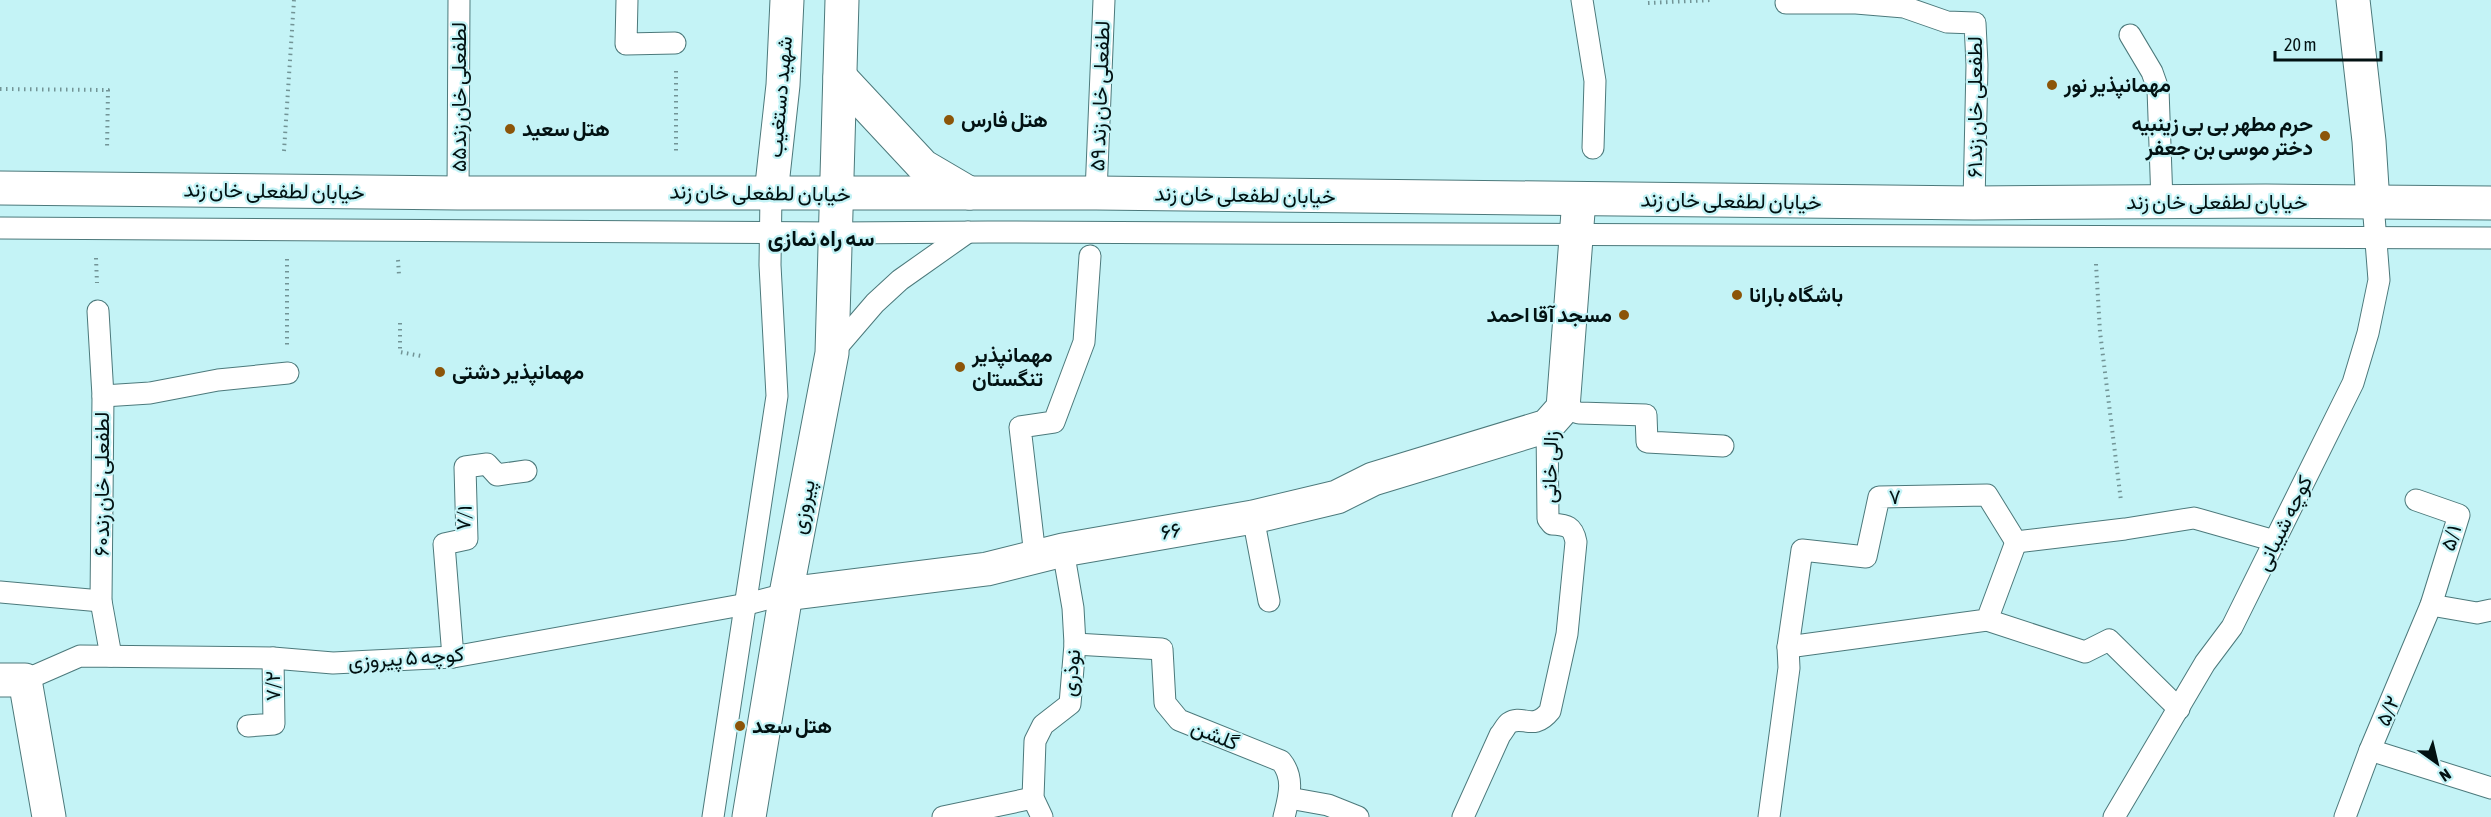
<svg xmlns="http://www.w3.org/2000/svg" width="2491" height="817" font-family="'Asap Condensed',Vazirmatn,sans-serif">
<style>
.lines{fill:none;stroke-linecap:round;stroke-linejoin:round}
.lane-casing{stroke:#4c797b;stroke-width:23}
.street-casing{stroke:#4c797b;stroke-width:35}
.secondary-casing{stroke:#4c797b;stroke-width:35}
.path{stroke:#729496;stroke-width:4;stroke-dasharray:1.5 4.5;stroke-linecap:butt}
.lane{stroke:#fff;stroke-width:21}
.street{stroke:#fff;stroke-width:33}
.secondary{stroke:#fff;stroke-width:33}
.poi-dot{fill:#8c5509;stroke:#c4f3f6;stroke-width:2}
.labels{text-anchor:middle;stroke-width:4.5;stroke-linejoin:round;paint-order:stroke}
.poi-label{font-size:21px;font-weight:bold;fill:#021112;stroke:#c4f3f6;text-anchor:start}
.street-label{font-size:21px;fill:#021112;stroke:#c4f3f6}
.neighbourhood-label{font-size:22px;font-weight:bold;fill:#021112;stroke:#c4f3f6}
</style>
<rect width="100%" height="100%" fill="#c4f3f6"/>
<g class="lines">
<g class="lane-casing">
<g id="lane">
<path d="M 627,0 L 626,44 L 675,43"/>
<path d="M 1582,0 L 1595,81 L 1593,148"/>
<path d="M 1786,3 L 1856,3 L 1904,7 L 1947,22 L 1975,23 L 1977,65 L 1974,203"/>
<path d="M 2130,35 L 2152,72 L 2158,89 L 2162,202"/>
<path d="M 458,193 L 459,0"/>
<path d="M 1096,193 L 1104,0"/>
<path d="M 0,228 L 835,233 L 988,232 L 2491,238"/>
<path d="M 98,311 L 103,396 L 101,601 L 111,656"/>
<path d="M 832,353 L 875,303 L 900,280 L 968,232"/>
<path d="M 103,396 L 150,393 L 218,380 L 288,373"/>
<path d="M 1563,408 L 1579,413 L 1646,415 L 1647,442 L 1723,446"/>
<path d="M 1253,517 L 1269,601"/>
<path d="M 1035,556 L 1020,427 L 1054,422 L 1084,342 L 1090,256"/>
<path d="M 0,592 L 101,601"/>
<path d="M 2431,605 L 2477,613 L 2491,610"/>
<path d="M 1987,620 L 2085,652 L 2109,640 L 2179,709"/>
<path d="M 1075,644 L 1162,649 L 1165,703 L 1179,720 L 1281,761 C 1295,778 1289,797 1284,817"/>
<path d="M 1788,647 L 1987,620 L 2016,542"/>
<path d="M 453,657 L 444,544 L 467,539 L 465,467 L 487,464 L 497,475 L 526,471"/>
<path d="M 25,680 L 80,656 L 273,658 L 333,663 L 453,657 L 747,604 L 786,594"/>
<path d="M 248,726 L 274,724 L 273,658"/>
<path d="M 2370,750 L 2491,788"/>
<path d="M 1289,798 L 1328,805 L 1358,817"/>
<path d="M 713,817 L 777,396 L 770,265 L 771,194"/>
<path d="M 943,817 L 1033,798"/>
<path d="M 1042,817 L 1033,798 L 1035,741 L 1043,725 L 1070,704 L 1075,644 L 1073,608 L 1063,550"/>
<path d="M 1463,817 L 1500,735 C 1503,732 1506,725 1509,723 C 1523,714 1533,732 1550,711 L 1567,634 L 1576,542 C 1573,526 1567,525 1552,524 L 1548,519 L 1547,426"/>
<path d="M 1769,817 L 1789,668 L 1788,647 L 1802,550 L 1866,557 L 1879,497 L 1987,495 L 2016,542 L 2125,529 L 2194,518 L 2275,541"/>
<path d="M 2114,817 L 2205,663 L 2232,627 L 2353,383 L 2368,333 L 2379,280 L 2373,203"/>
<path d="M 2345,817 L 2370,750 L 2431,605 L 2459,515 L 2416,500"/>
</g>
</g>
<g class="street-casing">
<g id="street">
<path d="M 2353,0 L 2369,141 L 2373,203"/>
<path d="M 786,594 L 987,569 L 1063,550 L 1253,517 L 1337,497 L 1373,479 L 1547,426 L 1563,408 L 1579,199"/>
<path d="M 0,680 L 25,680 L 49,817"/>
</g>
</g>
<g class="secondary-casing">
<g id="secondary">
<path d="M 840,77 L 923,166 L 969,193"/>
<path d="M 0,188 L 458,193 L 1096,193 L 1974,203 L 2266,201 L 2491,203"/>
<path d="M 771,194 L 783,85 L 787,0"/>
<path d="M 749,817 L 786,594 L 832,353 L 842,0"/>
</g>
</g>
<g class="path">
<path d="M 1648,3 L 1712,0"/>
<path d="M 676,71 L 676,154"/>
<path d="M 0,89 L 108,90 L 107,150"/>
<path d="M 284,151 L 294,0"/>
<path d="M 96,258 L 97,283"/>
<path d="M 287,259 L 287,346"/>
<path d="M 398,260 L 399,275"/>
<path d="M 2096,264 L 2100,332 L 2121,501"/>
<path d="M 400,323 L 400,352 L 421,356"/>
</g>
<use href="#lane" class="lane"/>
<use href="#street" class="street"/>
<use href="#secondary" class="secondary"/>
</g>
<g class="poi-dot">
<circle cx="2052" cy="85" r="6"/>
<circle cx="949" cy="120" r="6"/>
<circle cx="510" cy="129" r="6"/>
<circle cx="2325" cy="136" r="6"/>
<circle cx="1737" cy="295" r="6"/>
<circle cx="1624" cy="315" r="6"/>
<circle cx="960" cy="367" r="6"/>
<circle cx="440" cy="372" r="6"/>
<circle cx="740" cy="726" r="6"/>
</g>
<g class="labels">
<g class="poi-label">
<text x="2064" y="92">مهمانپذیر نور</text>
<text x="961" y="127">هتل فارس</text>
<text x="2313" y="131" text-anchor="end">حرم مطهر بی بی زینبیه<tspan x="2313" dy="24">دختر موسی بن جعفر</tspan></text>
<text x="522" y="136">هتل سعيد</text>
<text x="1749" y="302">باشگاه بارانا</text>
<text x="1612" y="322" text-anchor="end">مسجد آقا احمد</text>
<text x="972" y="362">مهمانپذیر<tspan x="972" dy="24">تنگستان</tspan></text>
<text x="452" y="379">مهمانپذیر دشتی</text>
<text x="752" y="733">هتل سعد</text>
</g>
<g class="street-label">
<text transform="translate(1100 96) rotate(-88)" y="7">لطفعلی خان زند ۵۹</text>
<text transform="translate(459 97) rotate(-90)" y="7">لطفعلی خان زند۵۵</text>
<text transform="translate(780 97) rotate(-85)" y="7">شهید دستغیب</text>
<text transform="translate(1975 107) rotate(-90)" y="7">لطفعلی خان زند۶۱</text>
<text transform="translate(274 191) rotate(1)" y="7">خیابان لطفعلی خان زند</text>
<text transform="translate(760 193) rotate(1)" y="7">خیابان لطفعلی خان زند</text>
<text transform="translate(1245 195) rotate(1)" y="7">خیابان لطفعلی خان زند</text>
<text transform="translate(1731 201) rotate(1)" y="7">خیابان لطفعلی خان زند</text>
<text x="2217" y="209">خیابان لطفعلی خان زند</text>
<text transform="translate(1550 467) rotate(-88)" y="7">زالی خانی</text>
<text transform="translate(102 484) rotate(-90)" y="7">لطفعلی خان زند۶۰</text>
<text transform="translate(1895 497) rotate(-2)" y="7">۷</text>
<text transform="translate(803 507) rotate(-79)" y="7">پیروزی</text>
<text transform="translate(464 518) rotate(-86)" y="7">۷/۱</text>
<text transform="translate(2284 523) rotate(-64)" y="7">کوچه شیبانی</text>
<text transform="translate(1171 531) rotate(-10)" y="7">۶۶</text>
<text transform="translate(2451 538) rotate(-73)" y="7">۵/۱</text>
<text transform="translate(406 658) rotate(-4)" y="7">کوچه ۵ پیروزی</text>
<text transform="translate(1071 673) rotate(-84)" y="7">نوذری</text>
<text transform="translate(273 686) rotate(-91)" y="7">۷/۲</text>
<text transform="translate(2388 711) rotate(-66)" y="7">۵/۲</text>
<text transform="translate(1215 735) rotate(22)" y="7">گلشن</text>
</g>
<g class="neighbourhood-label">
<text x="821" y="246">سه راه نمازی</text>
</g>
</g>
<g transform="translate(2437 763) rotate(146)" stroke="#c4f3f6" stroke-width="4.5" paint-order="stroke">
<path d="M0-4.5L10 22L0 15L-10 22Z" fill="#021112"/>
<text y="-9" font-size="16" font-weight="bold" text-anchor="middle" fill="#021112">N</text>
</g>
<path d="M2275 51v9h106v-9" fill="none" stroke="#021112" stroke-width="3"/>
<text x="2284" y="51" font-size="18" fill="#021112" stroke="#c4f3f6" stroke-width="4.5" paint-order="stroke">20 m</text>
</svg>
